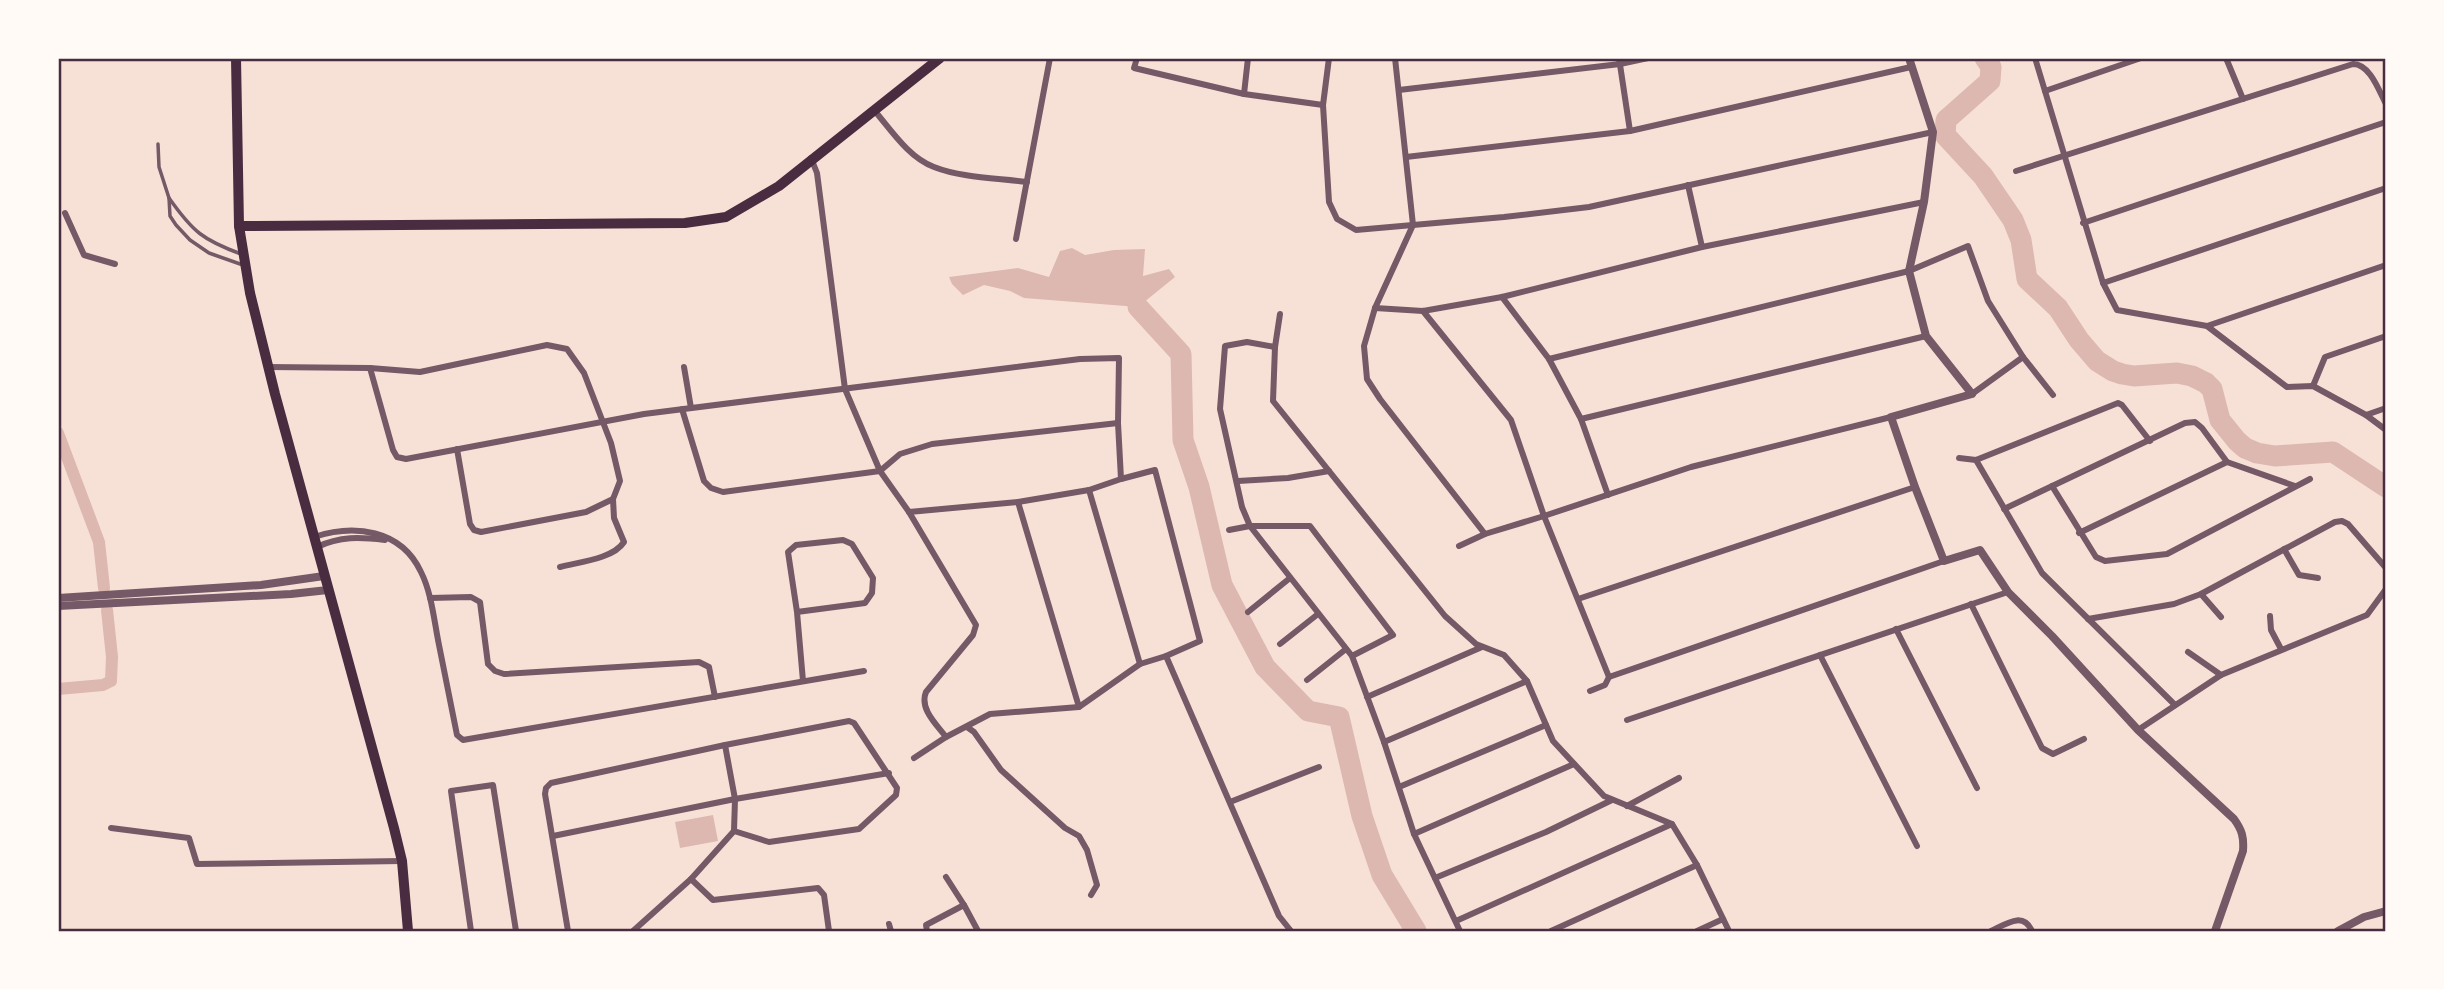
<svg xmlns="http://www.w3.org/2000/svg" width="2444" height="989" font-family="Figtree,sans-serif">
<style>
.water{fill:#dcb8b0}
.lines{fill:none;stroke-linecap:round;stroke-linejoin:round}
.canal{stroke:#dcb8b0;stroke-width:12}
.river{stroke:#dcb8b0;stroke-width:21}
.service{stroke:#755966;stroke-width:3.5}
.minor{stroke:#755966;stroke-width:6}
.tertiary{stroke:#755966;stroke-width:8}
.secondary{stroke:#4a2c40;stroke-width:10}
.primary{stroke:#4a2c40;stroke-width:10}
.neatline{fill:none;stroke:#4a2c40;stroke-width:2.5}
</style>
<rect width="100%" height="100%" fill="#f7e1d7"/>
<g class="water">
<path d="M 1072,248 L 1085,255 L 1114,250 L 1145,249 L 1143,276 L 1169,269 L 1175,277 L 1138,307 L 1024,298 L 1010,291 L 984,285 L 963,295 L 952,284 L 949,277 L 1018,268 L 1049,277 L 1060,251 Z"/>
<path d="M 713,815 L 718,841 L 680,848 L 675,822 Z"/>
</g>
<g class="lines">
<g class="canal">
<path d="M 58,433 L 99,542 L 104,588"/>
<path d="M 58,689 L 103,685 L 111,681 L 112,657 L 107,610"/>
</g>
<g class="river">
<path d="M 1985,58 L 1991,67 L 1990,81 L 1946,120 L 1945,135 L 1983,176 L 2013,220 L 2021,240 L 2027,279 L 2058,308 L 2079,340 L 2097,361 L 2113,371 L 2122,374 L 2134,376 L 2177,373 L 2192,376 L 2206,383 L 2212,389 L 2220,420 L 2237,441 L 2245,448 L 2257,453 L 2275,456 L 2333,452 L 2386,487"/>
<path d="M 1138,307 L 1181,354 L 1183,440 L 1199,487 L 1222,585 L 1265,667 L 1308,711 L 1339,717 L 1362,816 L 1382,875 L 1416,931"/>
</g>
<g class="service">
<path d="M 158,144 L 159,167 L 169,198 L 170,216 L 176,225 L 190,240 L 209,253 L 243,265"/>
<path d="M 169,198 C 193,232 203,240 241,254"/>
</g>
<g class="minor">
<path d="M 1137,58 L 1134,68 L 1244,94 L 1323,105"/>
<path d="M 1329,58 L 1323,105 L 1329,202 L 1337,219 L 1356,230 L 1504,217 L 1589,207 L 1933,132"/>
<path d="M 1395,58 L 1413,225 L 1375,308 L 1364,346 L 1367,379 L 1380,399 L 1485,534"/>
<path d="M 1619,58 L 1630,131"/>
<path d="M 2035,58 L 2103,283 L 2117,310 L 2207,326 L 2287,387 L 2313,386 L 2366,415 L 2386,430"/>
<path d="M 2226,58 L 2243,99"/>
<path d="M 1399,90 L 1620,64 L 1648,58"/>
<path d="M 2045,91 L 2141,58"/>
<path d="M 1244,94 L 1248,58"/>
<path d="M 874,110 C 891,130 909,158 934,167 C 962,178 997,178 1027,182"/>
<path d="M 1406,157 L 1630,131 L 1911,67"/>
<path d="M 811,158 L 817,173 L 845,389 L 880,471 L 909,512 L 976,625 L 973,635 L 926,692 C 919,709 937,725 946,737"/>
<path d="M 2016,171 L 2353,64 C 2370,64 2379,91 2386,104"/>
<path d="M 1688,185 L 1702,247"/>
<path d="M 65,213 L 84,255 L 115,264"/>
<path d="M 2083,223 L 2386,122"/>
<path d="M 1016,239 L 1050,58"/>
<path d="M 2103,283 L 2386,188"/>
<path d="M 1502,297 L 1549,359 L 1581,419 L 1608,495"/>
<path d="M 1375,308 L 1423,311 L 1502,297 L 1702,247 L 1924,202"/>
<path d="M 1423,311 L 1511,420 L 1544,516 L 1609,677"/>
<path d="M 1280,314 L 1275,347 L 1273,401 L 1445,616 L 1476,644 L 1504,655 L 1527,681 L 1553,741 L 1604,796 L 1672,824 L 1697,865 L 1729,931"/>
<path d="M 2207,326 L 2386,265"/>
<path d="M 1275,347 L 1247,342 L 1225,346 L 1220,409 L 1242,507 L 1250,526 L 1352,656 L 1384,742 L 1414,834 L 1460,931"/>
<path d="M 1549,359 L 1909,271 L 1968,246 L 1988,301 L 2023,357 L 2053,395"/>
<path d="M 268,367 L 370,368 L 420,372 L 547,345 L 567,349 L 584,373 L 611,443 L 620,481 L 613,499 L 586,512 L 481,532 L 474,530 L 470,524 L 457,449"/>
<path d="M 684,367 L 691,408"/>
<path d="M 370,368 L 393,450 L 397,457 L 406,459 L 644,414 L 1080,359 L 1119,358 L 1118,423 L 1121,479"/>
<path d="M 2313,386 L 2325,357 L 2386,336"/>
<path d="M 1972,394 L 2023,357"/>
<path d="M 682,409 L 704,481 L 711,488 L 723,492 L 880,471 L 900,454 L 932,444 L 1118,423"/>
<path d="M 2366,415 L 2386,408"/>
<path d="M 1581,419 L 1926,336"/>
<path d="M 1959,458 L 1976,460 L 2118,403 L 2122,405 L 2150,441"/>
<path d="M 1976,460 L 2042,573 L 2175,705"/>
<path d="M 1238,481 L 1288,478 L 1329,471"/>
<path d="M 2052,486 L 2096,557 L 2105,561 L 2167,554 L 2310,479"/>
<path d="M 1089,490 L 1140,664"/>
<path d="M 1018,502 L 1079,707"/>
<path d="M 2004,509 L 2185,423 L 2195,422 L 2202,428 L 2227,462 L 2295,486"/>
<path d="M 909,512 L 1018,502 L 1089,490 L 1121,479 L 1155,470 L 1200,641 L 1166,656 L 1140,664 L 1079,707 L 990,714 L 946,737 L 914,758"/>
<path d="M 1229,530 L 1250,526 L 1310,526 L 1393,635 L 1352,656"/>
<path d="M 2079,533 L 2227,462"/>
<path d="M 314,537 C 354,524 401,529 421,572 C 432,594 434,621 439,645 C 445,675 451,705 457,735 L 463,740 L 864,671"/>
<path d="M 1459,546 L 1485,534 L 1544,516 L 1691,467 L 1891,417"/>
<path d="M 317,547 C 340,536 360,537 385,540"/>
<path d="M 2284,549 L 2299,575 L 2318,578"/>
<path d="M 560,567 C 579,562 613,559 624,542 L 614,518 L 613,499"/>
<path d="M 2201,594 L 2221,617"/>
<path d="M 430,598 L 471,597 L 480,602 L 488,664 L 495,671 L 504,674 L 699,662 L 709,667 L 715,697"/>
<path d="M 1578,599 L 1915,487"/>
<path d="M 1971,604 L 2042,748 L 2053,754 L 2084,739"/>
<path d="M 797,612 L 865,603 L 872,593 L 873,578 L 852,544 L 843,540 L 796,545 L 788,552 L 797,612 L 803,681"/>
<path d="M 1248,612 L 1290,578"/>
<path d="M 2270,616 L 2271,630 L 2281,649"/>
<path d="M 2088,619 L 2174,604 L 2201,594 L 2335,522 L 2342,521 L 2348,524 L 2386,568"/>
<path d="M 1896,629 L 1977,788"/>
<path d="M 1280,644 L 1318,614"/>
<path d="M 2188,652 L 2221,675"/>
<path d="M 1820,655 L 1917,846"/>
<path d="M 1166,656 L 1279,916 L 1291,931"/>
<path d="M 1609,677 L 1944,561"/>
<path d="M 1307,680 L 1346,649"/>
<path d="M 1590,691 L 1605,685 L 1609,677"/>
<path d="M 1367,697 L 1482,647"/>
<path d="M 1627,720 L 2008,592"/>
<path d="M 967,727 L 974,732 L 1001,770 L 1065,828 L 1079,836 L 1087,850 L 1097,885 L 1091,895"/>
<path d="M 2138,730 L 2221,675 L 2367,615 L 2386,589"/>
<path d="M 1384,742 L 1527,681"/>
<path d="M 1399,787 L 1546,725"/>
<path d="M 1230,802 L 1319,767"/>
<path d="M 1627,806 L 1679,778"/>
<path d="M 111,828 L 189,838 L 197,864 L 402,861"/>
<path d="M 1414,834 L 1574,764"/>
<path d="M 553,836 L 735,799 L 889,773"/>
<path d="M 946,877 L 964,905"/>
<path d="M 1435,878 L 1546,832 L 1612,800"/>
<path d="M 691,879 L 713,900 L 818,888 L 824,895 L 829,931"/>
<path d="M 1456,921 L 1672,824"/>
<path d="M 889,924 L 891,931"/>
<path d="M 471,931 L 451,791 L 493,785 L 516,931"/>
<path d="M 568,931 L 545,794 L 546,788 L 551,783 L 725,745 L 849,721 L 854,723 L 897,788 L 896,795 L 859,829 L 769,842 L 734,831"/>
<path d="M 633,931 L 691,879 L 734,831 L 735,799 L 725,745"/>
<path d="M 927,931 L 926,925 L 964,905 L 978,931"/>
<path d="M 1551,931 L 1697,865"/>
<path d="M 1697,931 L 1723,919"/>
<path d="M 1991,931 C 2006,924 2023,911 2032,931"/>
</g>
<g class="tertiary">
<path d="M 1909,58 L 1933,132 L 1924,202 L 1909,271 L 1926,336 L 1972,394 L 1891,417 L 1915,487 L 1944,561 L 1980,550 L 2008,592 L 2052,636 L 2138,730 L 2234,819 C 2242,830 2244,837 2243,851 L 2215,931"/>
<path d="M 58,598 L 261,585 L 324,576"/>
<path d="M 58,606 L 291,594 L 328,590"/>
<path d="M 2338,931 L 2364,917 L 2386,911"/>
</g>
<path class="secondary" d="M 239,226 L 685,223 L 726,217 L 779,186 L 940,58"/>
<path class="primary" d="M 236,58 L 239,226 L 250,293 L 275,394 L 394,828 L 402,861 L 408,931"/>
</g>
<rect width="2444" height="989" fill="none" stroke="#fffaf5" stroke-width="119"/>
<rect x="60" y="60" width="2324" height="870" class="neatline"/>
</svg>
